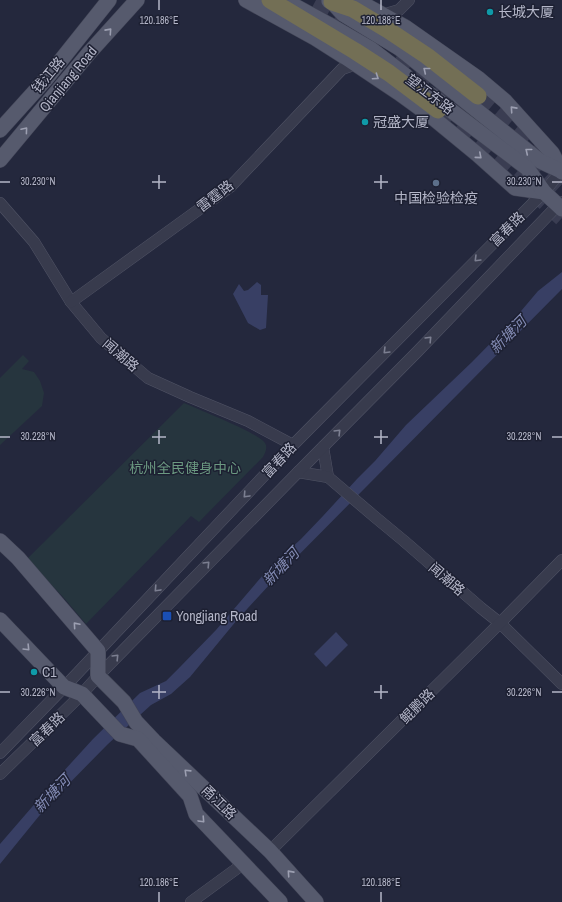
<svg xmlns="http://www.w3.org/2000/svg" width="562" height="902" font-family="'Archivo Narrow','Noto Sans SC',sans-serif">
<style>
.green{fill:#26353e}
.water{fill:#383f64}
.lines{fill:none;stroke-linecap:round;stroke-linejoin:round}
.highway-tunnel{stroke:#3a3d52;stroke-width:17;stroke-dasharray:17 8;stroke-linecap:butt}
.minor-casing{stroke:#505365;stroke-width:12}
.major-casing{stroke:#414456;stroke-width:16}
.highway-casing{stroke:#404355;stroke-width:18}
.minor{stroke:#383b4d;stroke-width:11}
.major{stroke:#565a6d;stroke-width:15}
.highway{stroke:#736f55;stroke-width:17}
.oneway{stroke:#9c9fb1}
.oneway2{stroke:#7c7f91}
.ticks{fill:none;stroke:#b4b6c8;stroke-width:1.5}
.culture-dot{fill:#0f9aa8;stroke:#1d2032;stroke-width:1.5}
.service-dot{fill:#5c6f8a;stroke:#1d2032;stroke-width:1.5}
.transit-dot{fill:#1a4fb4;stroke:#1d2032;stroke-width:1.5}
.labels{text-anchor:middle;stroke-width:3;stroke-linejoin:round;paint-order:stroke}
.poi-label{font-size:14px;fill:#b4b6c8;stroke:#1d2032;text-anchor:start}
.street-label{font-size:14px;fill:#b4b6c8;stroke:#1d2032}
.park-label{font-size:14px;fill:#6b9981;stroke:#1d2032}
.water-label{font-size:15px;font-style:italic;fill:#838bb4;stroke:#1d2032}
.ticks-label{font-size:10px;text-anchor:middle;fill:#b4b6c8;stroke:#1d2032;stroke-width:3;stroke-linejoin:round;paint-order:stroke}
</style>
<rect width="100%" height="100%" fill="#24283d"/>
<g class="green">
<path d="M 23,355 L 29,361 L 22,369 L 34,372 L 40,381 L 44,393 L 42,406 L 0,445 L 0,378 Z"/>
<path d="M 184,403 C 197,409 259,433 265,443 C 268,448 265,453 263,457 L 199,522 L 191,516 L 86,624 L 64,598 L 27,559 Z"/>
</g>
<g class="water">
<path d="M 562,272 L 562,289 L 271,583 L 237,620 L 190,677 L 171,694 L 151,705 L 108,744 L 48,805 L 0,864 L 0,844 L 51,785 L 93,739 L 140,693 L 166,681 L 180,667 L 216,630 L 269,568 L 301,539 L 323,516 L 357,479 L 375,461 L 406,425 L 472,362 L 516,317 L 538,291 Z"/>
<path d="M 257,282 L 261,285 L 261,295 L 268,295 L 266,328 L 260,330 L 248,323 L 233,294 L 239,284 L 244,291 L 248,290 Z"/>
<path d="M 336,632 L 348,645 L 326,667 L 314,654 Z"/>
</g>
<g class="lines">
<g class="highway-tunnel">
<path d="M 316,0 L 342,14"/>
<path d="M 394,60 L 448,100"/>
<path d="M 478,96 L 547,154"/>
<path d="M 438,110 L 513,173 L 562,218"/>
<path d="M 530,157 L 562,187"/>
</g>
<g class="minor-casing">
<g id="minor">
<path d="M 382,15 L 399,10 L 409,0"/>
<path d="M 0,203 L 34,242 L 71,302 L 101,338 L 148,378 L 190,397 L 248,421 L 293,445"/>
<path d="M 71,302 L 230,187 L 342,69 L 356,64"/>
<path d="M 323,447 L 328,477"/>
<path d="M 298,472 L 328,477 L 375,517 L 404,541 L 481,608 L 500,623 L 562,684"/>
<path d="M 0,753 L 71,680 L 293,445 L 544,192 L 562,170"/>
<path d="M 0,774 L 82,694 L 98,676 L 311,459 L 417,352 L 558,205 L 562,202"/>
<path d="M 270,851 L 500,623 L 562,560"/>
<path d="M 191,902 L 243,864"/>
</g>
</g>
<g class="major-casing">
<g id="major">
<path d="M 246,0 L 315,38 L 348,59 L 399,93 L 432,117 L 477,154 L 515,188 L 544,192"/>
<path d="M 356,0 L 405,27 L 479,79 L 505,101 L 552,153 L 562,172"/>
<path d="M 329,1 L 332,2 L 343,14 L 399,48 L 540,161 L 561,171"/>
<path d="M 293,5 L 328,24 L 371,49 L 406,76"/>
<path d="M 428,93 L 527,168 L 544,192 L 562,209"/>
<path d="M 0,130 L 46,79 L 109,0"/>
<path d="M 0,160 L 89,53 L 137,0"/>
<path d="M 0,541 L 18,558 L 98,651 L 98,676 L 124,702 L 136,722 L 154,741 L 270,851 L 316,902"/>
<path d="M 0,620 L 64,687 L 82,694 L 120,734 L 138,739 L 190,796 L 196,814 L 280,902"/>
</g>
</g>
<g class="highway-casing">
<g id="highway">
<path d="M 270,0 L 355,51 L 389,73 L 438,110"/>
<path d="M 332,2 L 353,9 L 388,30 L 427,56 L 478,96"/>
</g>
</g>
<use href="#minor" class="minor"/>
<use href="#major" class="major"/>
<use href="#highway" class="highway"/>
</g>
<defs><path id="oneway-chevron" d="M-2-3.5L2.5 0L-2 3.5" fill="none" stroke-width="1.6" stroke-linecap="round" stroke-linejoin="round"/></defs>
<g class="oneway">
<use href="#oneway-chevron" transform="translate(109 31) rotate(-48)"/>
<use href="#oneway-chevron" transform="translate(426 70) rotate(-141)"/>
<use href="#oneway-chevron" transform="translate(376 77) rotate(34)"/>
<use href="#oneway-chevron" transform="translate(513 109) rotate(-132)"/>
<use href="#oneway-chevron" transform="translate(25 130) rotate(-50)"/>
<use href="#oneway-chevron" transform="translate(528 151) rotate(-141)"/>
<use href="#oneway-chevron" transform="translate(479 156) rotate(41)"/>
<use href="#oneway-chevron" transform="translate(76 625) rotate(-131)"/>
<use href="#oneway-chevron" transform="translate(27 648) rotate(46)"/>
<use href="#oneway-chevron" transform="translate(187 772) rotate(-136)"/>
<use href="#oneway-chevron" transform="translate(202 820) rotate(47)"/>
<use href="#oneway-chevron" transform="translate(290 873) rotate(-132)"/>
</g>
<g class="oneway2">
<use href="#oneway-chevron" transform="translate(477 259) rotate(135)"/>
<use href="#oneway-chevron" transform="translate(429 339) rotate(-46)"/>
<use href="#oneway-chevron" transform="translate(386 351) rotate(135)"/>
<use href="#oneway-chevron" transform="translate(338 432) rotate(-45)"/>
<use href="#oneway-chevron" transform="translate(246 495) rotate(133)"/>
<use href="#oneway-chevron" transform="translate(207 564) rotate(-46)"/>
<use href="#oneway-chevron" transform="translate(157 589) rotate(133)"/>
<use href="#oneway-chevron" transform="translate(116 657) rotate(-46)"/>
</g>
<path class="ticks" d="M 159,0 L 159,10M 381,0 L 381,10M 159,175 L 159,189M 381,175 L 381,189M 0,182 L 10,182M 152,182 L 166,182M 374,182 L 388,182M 552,182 L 562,182M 159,430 L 159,444M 381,430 L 381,444M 0,437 L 10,437M 152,437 L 166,437M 374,437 L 388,437M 552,437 L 562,437M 159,685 L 159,699M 381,685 L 381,699M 0,692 L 10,692M 152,692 L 166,692M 374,692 L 388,692M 552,692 L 562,692M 159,892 L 159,902M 381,892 L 381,902"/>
<g class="culture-dot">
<circle cx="490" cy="12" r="4"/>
<circle cx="365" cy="122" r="4"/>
<circle cx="34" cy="672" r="4"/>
</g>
<circle class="service-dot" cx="436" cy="183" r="4"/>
<rect class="transit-dot" x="162" y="611" width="10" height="10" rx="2"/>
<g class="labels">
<g class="poi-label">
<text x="498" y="17">长城大厦</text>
<text x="373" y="127">冠盛大厦</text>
<text x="436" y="203" text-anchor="middle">中国检验检疫</text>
<text x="176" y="621">Yongjiang Road</text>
<text x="42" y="677">C1</text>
</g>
<g class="street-label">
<text transform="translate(48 75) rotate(-50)" y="5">钱江路</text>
<text transform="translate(68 79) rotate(-50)" y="5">Qianjiang Road</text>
<text transform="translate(430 94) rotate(37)" y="5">望江东路</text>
<text transform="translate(215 196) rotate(-38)" y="5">雷霆路</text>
<text transform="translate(507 229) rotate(-45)" y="5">富春路</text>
<text transform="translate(121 355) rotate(41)" y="5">闻潮路</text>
<text transform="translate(279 460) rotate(-47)" y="5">富春路</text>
<text transform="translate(447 579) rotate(41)" y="5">闻潮路</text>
<text transform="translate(417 706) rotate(-45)" y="5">鲲鹏路</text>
<text transform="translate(47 729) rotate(-44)" y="5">富春路</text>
<text transform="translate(219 802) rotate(44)" y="5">甬江路</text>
</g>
<g class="park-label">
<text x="185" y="473">杭州全民健身中心</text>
</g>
<g class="water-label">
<text transform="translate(508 335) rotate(-45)" y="5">新塘河</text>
<text transform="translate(281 567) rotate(-47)" y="5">新塘河</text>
<text transform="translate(52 794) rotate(-46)" y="5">新塘河</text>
</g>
</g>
<g class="ticks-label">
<text x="159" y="24">120.186°E</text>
<text x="381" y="24">120.188°E</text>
<text x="38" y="185">30.230°N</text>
<text x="524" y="185">30.230°N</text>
<text x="38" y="440">30.228°N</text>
<text x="524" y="440">30.228°N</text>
<text x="38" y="696">30.226°N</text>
<text x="524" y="696">30.226°N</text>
<text x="159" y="886">120.186°E</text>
<text x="381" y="886">120.188°E</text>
</g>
</svg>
